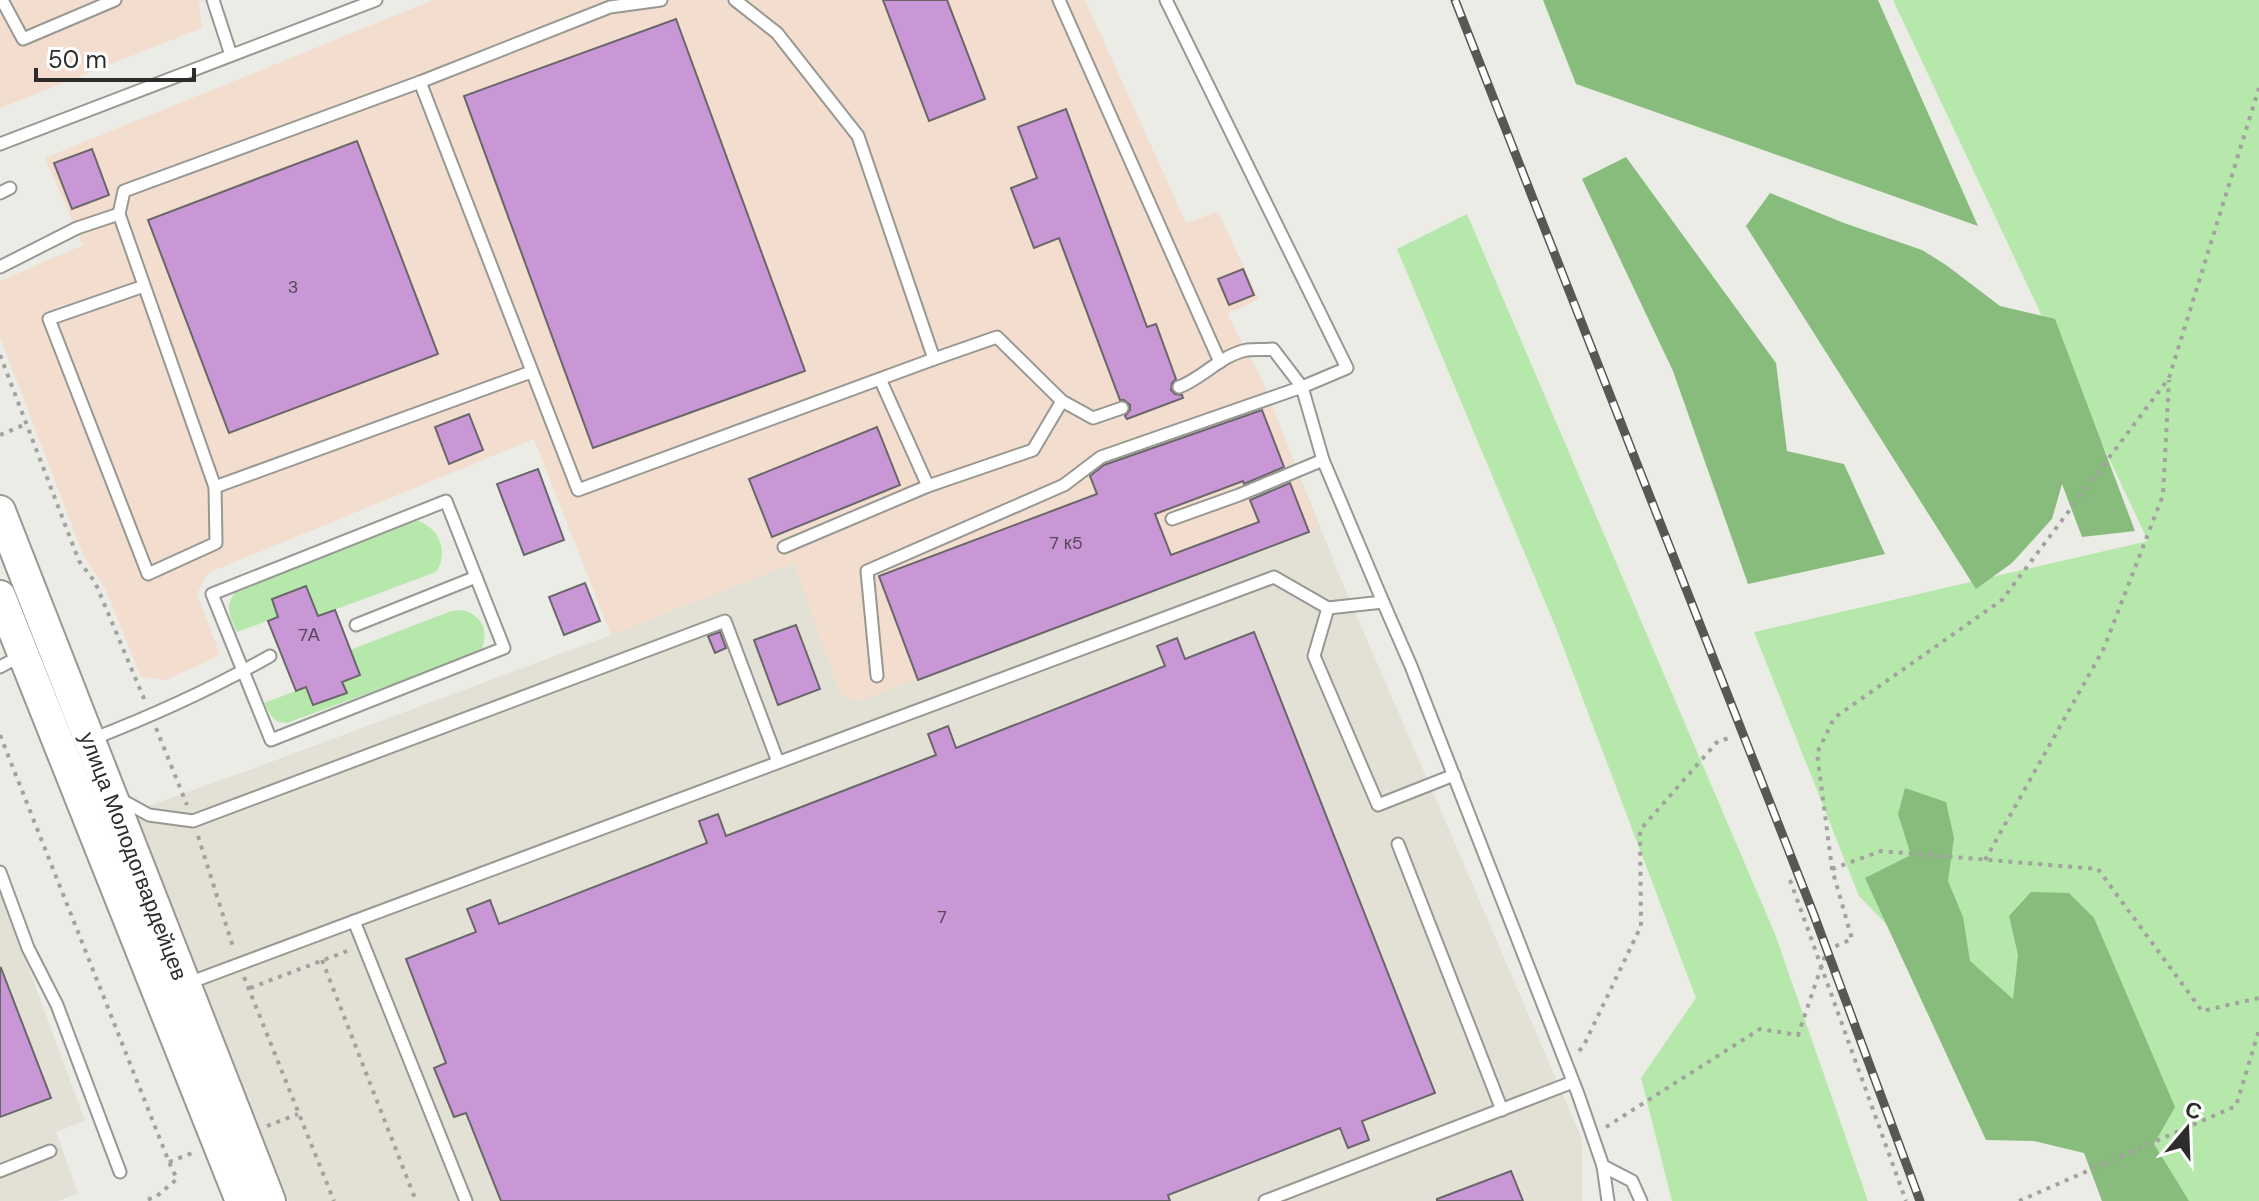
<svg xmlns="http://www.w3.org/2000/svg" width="2259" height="1201" font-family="'DM Sans',sans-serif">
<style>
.built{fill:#e3e1d5}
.industrial{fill:#f2ddcf}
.green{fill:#b6e8ac}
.forest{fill:#88bc7d}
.building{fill:#c997d6;stroke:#69666a;stroke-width:2}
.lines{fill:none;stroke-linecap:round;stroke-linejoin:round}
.service-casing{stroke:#989893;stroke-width:15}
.secondary-casing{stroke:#989893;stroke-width:34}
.path{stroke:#a2a29e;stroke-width:4;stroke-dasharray:4 6;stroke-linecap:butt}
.service{stroke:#fff;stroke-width:11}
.secondary{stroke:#fff;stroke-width:30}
.rail-casing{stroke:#575755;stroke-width:9}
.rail{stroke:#fff;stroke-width:6;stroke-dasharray:18;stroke-linecap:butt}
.labels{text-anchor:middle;stroke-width:6;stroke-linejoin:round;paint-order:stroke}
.number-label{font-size:18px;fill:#544756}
.street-label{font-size:22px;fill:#2d2c2b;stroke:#fff}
</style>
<rect width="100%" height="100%" fill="#ecece7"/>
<g class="built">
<path d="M 1261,378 L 1338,572 L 1582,1139 L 1582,1201 L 289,1201 L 129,813 L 260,766 L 611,635 Z"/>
<path d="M 0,890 L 85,1121 L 56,1132 L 78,1193 L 58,1201 L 0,1201 Z"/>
</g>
<g class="industrial">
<path d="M 0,0 L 206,0 L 199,2 L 202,28 L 0,108 Z"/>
<path d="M 433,0 L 1085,0 L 1186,223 L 1218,212 L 1259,299 L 1227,314 L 1261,378 L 1319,528 L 857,702 L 840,694 L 794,563 L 611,635 L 534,439 L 208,573 L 197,594 L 220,655 L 166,680 L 141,677 L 105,588 L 84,557 L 0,337 L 0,281 L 83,245 L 45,158 Z"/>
</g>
<g class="green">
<path d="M 1893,0 L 2259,0 L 2259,1201 L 2154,1201 L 1859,896 L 1754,632 L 2148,541 Z"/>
<path d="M 1467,214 L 1775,934 L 1868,1201 L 1672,1201 L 1641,1078 L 1696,998 L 1556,628 L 1397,249 Z"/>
<path d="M 419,521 C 440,529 449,553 436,572 L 318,616 L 306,586 L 272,599 L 278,617 L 237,632 C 229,615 224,606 237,590 L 409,522 Z"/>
<path d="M 463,610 C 482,616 489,630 482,649 L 475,654 L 287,723 L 278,722 L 272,717 L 264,703 L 306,687 L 314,705 L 346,693 L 342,682 L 350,650 L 451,611 Z"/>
</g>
<g class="forest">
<path d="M 1543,0 L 1878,0 L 1978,226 L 1576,84 Z"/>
<path d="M 1626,157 L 1776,363 L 1787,451 L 1844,464 L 1885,554 L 1748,584 L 1673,371 L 1582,179 Z"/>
<path d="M 1770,193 L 1844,223 L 1922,250 L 1946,265 L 2000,306 L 2055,319 L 2135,531 L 2082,537 L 2062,484 L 2052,519 L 2012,563 L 1976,589 L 1746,226 Z"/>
<path d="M 1905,788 L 1946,802 L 1954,838 L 1948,881 L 1963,917 L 1970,961 L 2013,999 L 2018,955 L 2009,916 L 2031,892 L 2069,893 L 2094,918 L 2175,1107 L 2154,1144 L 2189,1201 L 2102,1201 L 2084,1153 L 2034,1141 L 1986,1140 L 1865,878 L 1911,855 L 1898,814 Z"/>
</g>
<g class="building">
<path d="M 883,0 L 947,0 L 985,99 L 929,121 Z"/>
<path d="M 676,19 L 805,371 L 593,448 L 464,96 Z"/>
<path d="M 1066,109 L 1147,327 L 1156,324 L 1176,379 L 1172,383 L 1171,390 L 1175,394 L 1182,395 L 1183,398 L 1127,419 L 1125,416 L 1130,410 L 1130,405 L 1124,400 L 1120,400 L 1059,238 L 1034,248 L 1011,188 L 1037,178 L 1018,127 Z"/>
<path d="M 357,141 L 438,354 L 229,433 L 148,220 Z"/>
<path d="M 92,149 L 109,195 L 72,209 L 54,163 Z"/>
<path d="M 1243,269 L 1254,295 L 1229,305 L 1218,279 Z"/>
<path d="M 1262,410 L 1284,467 L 1244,484 L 1243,481 L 1155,514 L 1171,555 L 1259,522 L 1250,500 L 1290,483 L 1309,532 L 918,680 L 879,576 L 1097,494 L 1090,476 L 1104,465 Z"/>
<path d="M 469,414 L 483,450 L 449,464 L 435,427 Z"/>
<path d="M 877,427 L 900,485 L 772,537 L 749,479 Z"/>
<path d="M 538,469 L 564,540 L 524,555 L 497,484 Z"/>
<path d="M 585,583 L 600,621 L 564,635 L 549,597 Z"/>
<path d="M 306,586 L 318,616 L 335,610 L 360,675 L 342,682 L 347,693 L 313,705 L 306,687 L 296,691 L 268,621 L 278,617 L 272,599 Z"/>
<path d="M 796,625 L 820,689 L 778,705 L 754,640 Z"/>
<path d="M 720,632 L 726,648 L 715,653 L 708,636 Z"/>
<path d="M 1254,632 L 1435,1093 L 1362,1121 L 1369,1140 L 1348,1148 L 1340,1128 L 1168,1195 L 1170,1201 L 501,1201 L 466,1113 L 454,1117 L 434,1068 L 446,1063 L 406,959 L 476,932 L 467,909 L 490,900 L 499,924 L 707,843 L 699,821 L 718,814 L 726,836 L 936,755 L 928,734 L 948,726 L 956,748 L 1165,666 L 1157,646 L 1177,638 L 1185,659 Z"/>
<path d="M 1,968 L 51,1098 L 0,1117 L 0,969 Z"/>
<path d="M 1511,1171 L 1523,1201 L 1437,1201 L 1437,1199 Z"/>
</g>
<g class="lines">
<g class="service-casing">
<g id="service">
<path d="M 2,0 L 23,39 L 115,0"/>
<path d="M 213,0 L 231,55"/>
<path d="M 1059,0 L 1220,362"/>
<path d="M 420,82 L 578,490 L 934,359 L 858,136 L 777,33 L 735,0"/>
<path d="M 0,144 L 376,0"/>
<path d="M 0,193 L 10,188"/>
<path d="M 0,267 L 77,228 L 119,214"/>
<path d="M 144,286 L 49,319 L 148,574 L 216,543 L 215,487"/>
<path d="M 934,359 L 997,337 L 1062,401 L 1093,418 L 1122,408"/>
<path d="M 531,372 L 215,487 L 119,214 L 124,191 L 420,82 L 610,7 L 661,0"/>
<path d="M 880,379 L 928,486"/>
<path d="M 1179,387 C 1203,378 1221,355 1247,350 C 1256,349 1265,350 1273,349 L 1302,387 L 1323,460 L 1383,602"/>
<path d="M 446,501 L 504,648 L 271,740 L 212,594 Z"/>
<path d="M 1172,519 L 1239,495 L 1323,460"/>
<path d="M 784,547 L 928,486 L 1033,450 L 1062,401"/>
<path d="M 1328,608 L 1314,656 L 1378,805 L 1454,775"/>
<path d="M 356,625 L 476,577"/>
<path d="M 0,667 L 22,655"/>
<path d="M 877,676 L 867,571 L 1064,485 L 1101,457 L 1302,387 L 1347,368 L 1166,0"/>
<path d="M 90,740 C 152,716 212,689 270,656"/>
<path d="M 120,799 L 149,815 L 193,821 L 725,621 L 778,762"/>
<path d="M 1398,844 L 1502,1110"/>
<path d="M 0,872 L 28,948 L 57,1005 L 120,1172"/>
<path d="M 354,921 L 466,1201"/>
<path d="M 186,984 L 1274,577 L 1328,608 L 1383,602 L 1411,666 L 1578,1094 L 1603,1166 L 1608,1201"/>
<path d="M 1603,1166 L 1632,1181 L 1641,1201"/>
<path d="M 0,1171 L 50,1151"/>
<path d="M 1265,1201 L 1573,1082"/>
</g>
</g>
<g class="secondary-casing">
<g id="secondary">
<path d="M 0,511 L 270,1201"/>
<path d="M 0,596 L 241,1201"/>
</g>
</g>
<g class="path">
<path d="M 0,355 L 79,561 L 95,582 L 145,701"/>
<path d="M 0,435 L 26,424"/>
<path d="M 156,728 L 187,805"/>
<path d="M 0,735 L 169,1162 L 177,1179 L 157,1196 L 144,1201"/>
<path d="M 198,836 L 234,950"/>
<path d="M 1985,860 L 2104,648 L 2163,495 L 2169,380"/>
<path d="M 1832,869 L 1881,851 L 2098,869 L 2202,1011 L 2259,998"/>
<path d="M 1790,880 L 1906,1201"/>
<path d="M 322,960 L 416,1201"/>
<path d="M 244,977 L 334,1201"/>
<path d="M 250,988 L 350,950"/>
<path d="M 1579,1051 L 1584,1045 L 1641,926 L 1640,830 L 1718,741 L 1733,737"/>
<path d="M 267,1126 L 298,1114"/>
<path d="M 1606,1127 L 1760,1029 L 1798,1035 L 1827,950 L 1852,939 L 1832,869 L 1817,753 L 1834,718 L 2002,600 L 2169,378 L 2259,88"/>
<path d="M 169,1162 L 195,1152"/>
<path d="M 2019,1201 L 2236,1106 L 2259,1030"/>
</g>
<use href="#service" class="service"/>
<use href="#secondary" class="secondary"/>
<g class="rail-casing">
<path id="rail" d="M 1455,0 L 1814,915 L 1920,1201"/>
</g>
<use href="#rail" class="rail"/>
</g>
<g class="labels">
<g class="number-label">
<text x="293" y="293">3</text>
<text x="1066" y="549">7 к5</text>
<text x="309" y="641">7А</text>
<text x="942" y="923">7</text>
</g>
<g class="street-label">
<text transform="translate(134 856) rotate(69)" y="8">улица Молодогвардейцев</text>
</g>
</g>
<g transform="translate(2187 1129) rotate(19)" stroke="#ffffff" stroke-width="6" paint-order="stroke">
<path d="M0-6L14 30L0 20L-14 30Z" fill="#2d2c2b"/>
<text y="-12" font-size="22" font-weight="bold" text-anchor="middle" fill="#2d2c2b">С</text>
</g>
<path d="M36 68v12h158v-12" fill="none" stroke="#2d2c2b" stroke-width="4"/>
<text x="48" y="68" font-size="24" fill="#2d2c2b" stroke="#ffffff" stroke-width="6" paint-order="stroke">50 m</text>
</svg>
